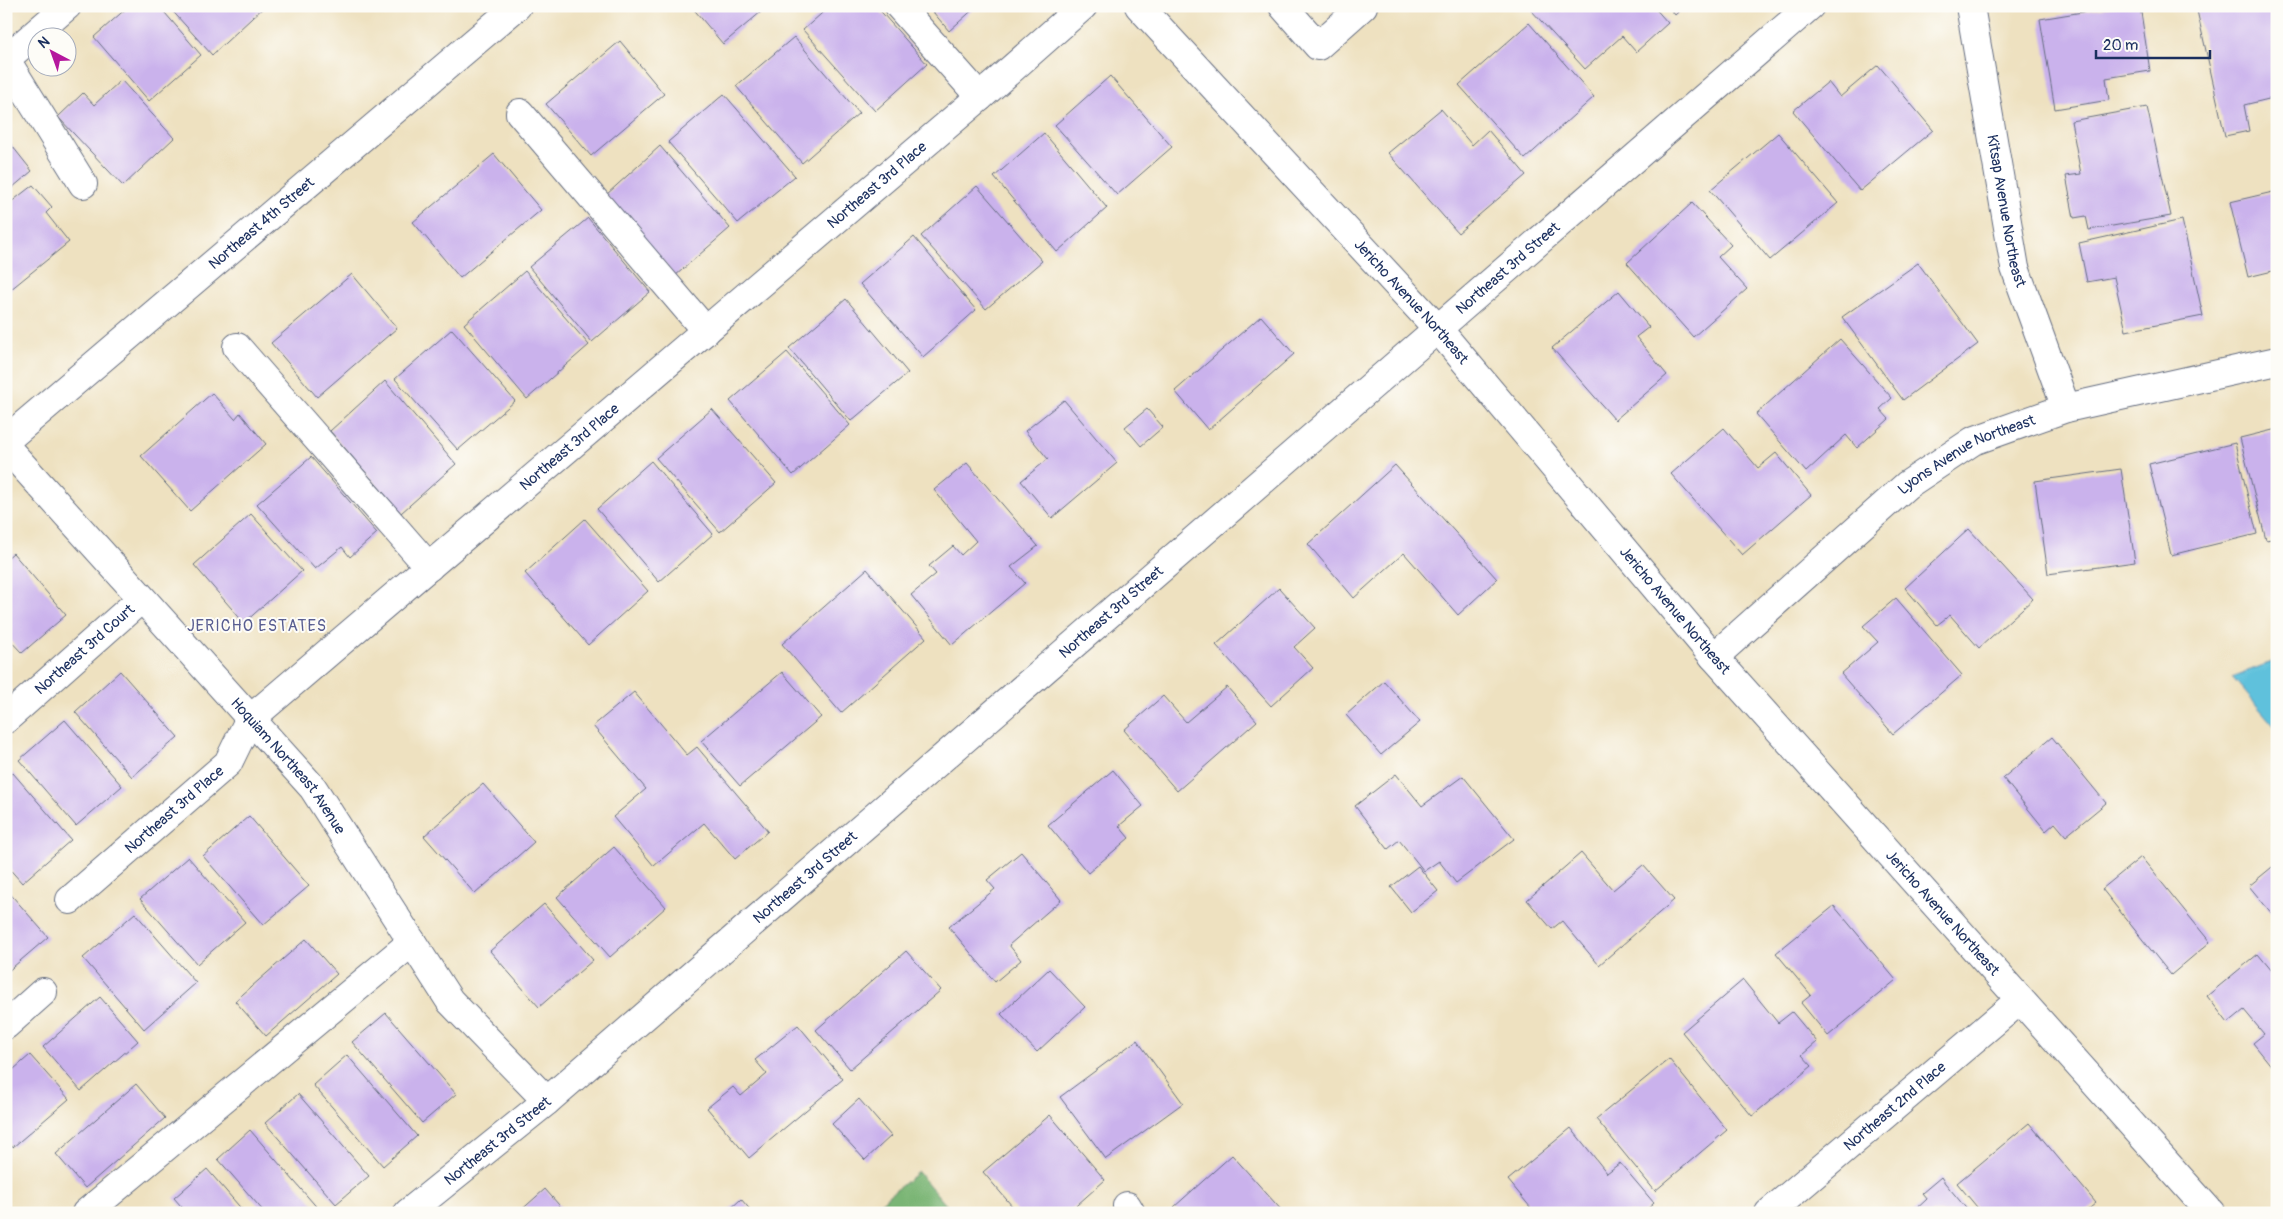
<svg xmlns="http://www.w3.org/2000/svg" width="2283" height="1219" font-family="Pangolin,sans-serif">
	<style>
		.forest { fill: #7ab574; stroke: #4a7269 }
		.water { fill: #5ec1dc; stroke: #3c789d }
		.building { fill: #cab2ec }
		.lines { fill: none; stroke-linecap: round; stroke-linejoin: round }
		.minor-casing { stroke: #656d80; stroke-width: 30 }
		.major-casing { stroke: #656d80; stroke-width: 30 }
		.minor { stroke: #fff; stroke-width: 28 }
		.major { stroke: #fff; stroke-width: 28 }
		.labels { text-anchor: middle; dominant-baseline: central; stroke-width: 4; stroke-linejoin: round; paint-order: stroke }
		.street-label { font-size: 15px; fill: #1b2f5e; stroke: #fdfcf7 }
		.neighbourhood-label { font-size: 16px; letter-spacing: 1px; fill: #585d90; stroke: #fdfcf7 }
	</style>
	<rect width="100%" height="100%" fill="#fdfcf7"/>
	<filter id="ink" filterUnits="userSpaceOnUse"><feTurbulence type="fractalNoise" baseFrequency=".02" numOctaves="2"/><feDisplacementMap in="SourceGraphic" scale="10" xChannelSelector="R" yChannelSelector="G"/><feConvolveMatrix kernelMatrix="1 2 1 2 8 2 1 2 1" color-interpolation-filters="sRGB"/></filter>
	<filter id="wash" filterUnits="userSpaceOnUse"><feTurbulence type="fractalNoise" baseFrequency=".0096" numOctaves="4" result="noise"/><feDisplacementMap in="SourceGraphic" scale="20" xChannelSelector="R" yChannelSelector="G"/><feGaussianBlur stdDeviation="1.12" result="paint"/><feColorMatrix in="noise" values="0 0 0 0 0 0 0 0 0 0 0 0 0 0 0 0 0 1.4 0 .05"/><feComposite in="paint" operator="in"/></filter>
	<g filter="url(#wash)">
		<rect width="100%" height="100%" fill="#eee1c0"/>
		<path class="forest" d="M 918,1172 L 953,1213 L 868,1213 Z"/>
		<path class="water" d="M 2277,660 L 2277,729 L 2232,677 Z"/>
		<g id="blocks">
			<path class="building" d="M 129,6 L 159,6 L 201,55 L 149,101 L 94,37 Z
				M 168,6 L 265,6 L 212,55 Z
				M 691,6 L 768,6 L 723,44 Z
				M 830,6 L 876,6 L 927,64 L 875,111 L 803,30 Z
				M 928,6 L 977,6 L 949,31 Z
				M 1535,6 L 1653,6 L 1668,23 L 1636,52 L 1622,36 L 1585,69 L 1531,10 Z
				M 1668,6 L 1685,6 L 1675,15 Z
				M 2119,6 L 2140,6 L 2150,71 L 2106,78 L 2109,100 L 2055,109 L 2040,19 Z
				M 2196,6 L 2277,6 L 2277,97 L 2244,105 L 2249,131 L 2225,136 Z
				M 1529,23 L 1594,97 L 1525,159 L 1459,85 Z
				M 794,37 L 859,113 L 802,163 L 736,86 Z
				M 620,41 L 664,94 L 591,156 L 546,104 Z
				M 1878,65 L 1933,130 L 1860,191 L 1793,111 L 1828,82 L 1840,97 Z
				M 1110,76 L 1172,147 L 1117,195 L 1055,125 Z
				M 121,80 L 174,138 L 123,186 L 58,117 L 83,93 L 94,105 Z
				M 724,94 L 795,176 L 738,223 L 668,142 Z
				M 2147,107 L 2171,216 L 2089,230 L 2086,216 L 2074,218 L 2066,176 L 2081,174 L 2071,121 Z
				M 1441,109 L 1472,145 L 1488,130 L 1526,175 L 1458,233 L 1388,153 Z
				M 1044,133 L 1107,208 L 1057,252 L 994,177 Z
				M 1778,133 L 1838,203 L 1770,260 L 1710,190 Z
				M 9,142 L 32,171 L 6,193 L 6,144 Z
				M 660,146 L 730,228 L 675,276 L 606,195 Z
				M 494,154 L 541,210 L 460,278 L 413,222 Z
				M 33,185 L 52,207 L 46,213 L 69,242 L 10,290 L 6,285 L 6,206 Z
				M 977,186 L 1042,261 L 986,309 L 921,236 Z
				M 2277,191 L 2277,270 L 2248,277 L 2230,202 Z
				M 1692,203 L 1731,245 L 1718,257 L 1747,289 L 1693,337 L 1627,263 Z
				M 588,218 L 650,292 L 592,342 L 529,267 Z
				M 2182,220 L 2203,316 L 2126,331 L 2114,277 L 2087,282 L 2079,243 Z
				M 914,237 L 976,310 L 923,357 L 860,284 Z
				M 1918,263 L 1978,344 L 1903,400 L 1842,317 Z
				M 525,271 L 589,345 L 527,399 L 464,324 Z
				M 352,274 L 397,328 L 317,397 L 271,343 Z
				M 1619,291 L 1649,327 L 1636,337 L 1667,375 L 1615,420 L 1552,348 Z
				M 846,299 L 908,373 L 851,421 L 789,348 Z
				M 1261,316 L 1294,354 L 1208,430 L 1175,391 Z
				M 452,329 L 515,401 L 458,450 L 395,379 Z
				M 1840,339 L 1892,398 L 1880,409 L 1889,419 L 1857,448 L 1846,435 L 1806,472 L 1756,414 Z
				M 787,352 L 850,425 L 793,475 L 730,401 Z
				M 385,381 L 456,464 L 401,513 L 330,431 Z
				M 212,393 L 235,419 L 240,413 L 266,444 L 190,511 L 141,456 Z
				M 1064,400 L 1117,463 L 1052,518 L 1021,481 L 1048,459 L 1025,431 Z
				M 712,409 L 776,483 L 720,532 L 656,458 Z
				M 1147,409 L 1163,427 L 1141,446 L 1125,427 Z
				M 1724,428 L 1758,468 L 1776,453 L 1811,495 L 1742,555 L 1671,474 Z
				M 2277,429 L 2277,538 L 2266,540 L 2240,438 Z
				M 2235,443 L 2257,534 L 2171,555 L 2149,464 Z
				M 311,457 L 377,533 L 350,557 L 342,547 L 315,569 L 257,504 Z
				M 651,461 L 713,534 L 659,582 L 597,509 Z
				M 967,463 L 1038,546 L 1011,567 L 1025,583 L 952,645 L 911,595 L 936,574 L 929,566 L 953,546 L 961,555 L 976,541 L 934,490 Z
				M 1395,465 L 1497,579 L 1458,615 L 1404,553 L 1354,598 L 1308,544 Z
				M 2121,469 L 2135,562 L 2048,574 L 2035,481 Z
				M 251,514 L 302,571 L 244,623 L 194,565 Z
				M 585,519 L 648,591 L 588,645 L 525,573 Z
				M 1969,529 L 2033,599 L 1979,648 L 1950,615 L 1937,625 L 1905,588 Z
				M 13,553 L 66,615 L 22,653 L 6,636 L 6,559 Z
				M 867,569 L 926,638 L 841,713 L 782,644 Z
				M 1279,588 L 1315,628 L 1294,647 L 1313,668 L 1271,706 L 1216,645 Z
				M 1896,598 L 1962,675 L 1893,734 L 1841,674 L 1878,642 L 1863,626 Z
				M 120,671 L 178,737 L 132,777 L 75,712 Z
				M 782,672 L 821,717 L 740,786 L 701,741 Z
				M 1384,681 L 1420,722 L 1381,755 L 1346,715 Z
				M 1227,687 L 1257,721 L 1177,791 L 1124,730 L 1163,696 L 1186,722 Z
				M 634,692 L 687,755 L 697,747 L 768,831 L 735,859 L 704,823 L 654,866 L 613,817 L 646,789 L 593,726 Z
				M 65,720 L 122,786 L 76,826 L 19,760 Z
				M 2052,737 L 2106,803 L 2066,836 L 2055,823 L 2046,831 L 2003,778 Z
				M 1113,770 L 1143,806 L 1119,826 L 1129,838 L 1088,873 L 1048,825 Z
				M 13,773 L 71,840 L 22,883 L 6,865 L 6,779 Z
				M 1396,774 L 1422,806 L 1463,776 L 1514,839 L 1456,883 L 1439,861 L 1424,871 L 1399,840 L 1388,849 L 1355,806 Z
				M 483,784 L 534,842 L 475,894 L 424,836 Z
				M 249,816 L 309,886 L 263,925 L 203,856 Z
				M 614,847 L 666,907 L 610,957 L 557,897 Z
				M 1021,852 L 1061,900 L 1009,945 L 1021,960 L 995,982 L 949,927 L 995,889 L 987,880 Z
				M 1581,853 L 1613,890 L 1643,865 L 1674,900 L 1599,965 L 1562,921 L 1552,929 L 1527,900 Z
				M 188,857 L 245,922 L 197,964 L 140,899 Z
				M 2141,857 L 2210,942 L 2171,975 L 2102,889 Z
				M 2277,863 L 2277,912 L 2273,915 L 2249,886 Z
				M 1418,866 L 1438,891 L 1411,912 L 1391,887 Z
				M 6,889 L 48,937 L 6,973 Z
				M 544,904 L 593,960 L 539,1007 L 490,951 Z
				M 1834,906 L 1896,980 L 1828,1036 L 1801,1003 L 1811,995 L 1776,953 Z
				M 135,913 L 196,983 L 144,1029 L 83,958 Z
				M 306,939 L 337,974 L 266,1036 L 235,1001 Z
				M 906,951 L 941,990 L 850,1069 L 816,1030 Z
				M 2258,954 L 2277,977 L 2277,1073 L 2253,1043 L 2264,1034 L 2244,1010 L 2228,1023 L 2207,996 Z
				M 1049,969 L 1085,1007 L 1037,1052 L 1001,1014 Z
				M 1743,980 L 1778,1023 L 1792,1012 L 1817,1042 L 1802,1055 L 1812,1066 L 1752,1116 L 1682,1032 Z
				M 100,997 L 138,1041 L 81,1091 L 43,1047 Z
				M 386,1013 L 456,1094 L 422,1123 L 352,1042 Z
				M 798,1025 L 843,1079 L 749,1158 L 707,1108 L 733,1087 L 741,1096 L 767,1074 L 755,1060 Z
				M 1137,1040 L 1183,1103 L 1106,1159 L 1060,1097 Z
				M 30,1055 L 69,1099 L 13,1147 L 6,1140 L 6,1076 Z
				M 347,1055 L 417,1136 L 383,1166 L 313,1085 Z
				M 1669,1059 L 1727,1130 L 1655,1191 L 1596,1119 Z
				M 136,1084 L 165,1118 L 85,1188 L 56,1154 Z
				M 298,1094 L 369,1176 L 336,1204 L 265,1123 Z
				M 859,1099 L 891,1136 L 865,1160 L 832,1124 Z
				M 1050,1115 L 1105,1180 L 1068,1213 L 1018,1213 L 983,1172 Z
				M 2029,1123 L 2096,1203 L 2084,1213 L 2007,1213 L 2005,1210 L 2002,1213 L 1982,1213 L 1957,1183 Z
				M 1571,1128 L 1607,1173 L 1620,1163 L 1654,1203 L 1643,1213 L 1535,1213 L 1508,1180 Z
				M 250,1130 L 320,1211 L 318,1213 L 265,1213 L 218,1159 Z
				M 1232,1155 L 1284,1213 L 1180,1213 L 1174,1207 Z
				M 207,1169 L 245,1213 L 187,1213 L 174,1198 Z
				M 1941,1177 L 1945,1183 L 1970,1213 L 1912,1213 L 1927,1199 L 1922,1193 Z
				M 545,1189 L 566,1213 L 518,1213 Z
				M 741,1199 L 753,1213 L 726,1213 Z"/>
		</g>
	</g>
	<g filter="url(#ink)">
		<use href="#blocks" fill-opacity="0" stroke="#656d80" stroke-width="1"/>
		<g class="lines">
			<defs>
				<g id="minor">
					<path d="M 899,6 L 980,97"/>
					<path id="s1" d="M 1139,6 L 1437,328 L 1714,657 L 2211,1213"/>
					<path d="M 1283,6 L 1318,46 L 1363,6"/>
					<path id="s2" d="M 1970,6 L 2015,268 L 2066,408"/>
					<path d="M 6,59 L 67,6"/>
					<path d="M 6,60 L 83,184"/>
					<path d="M 520,113 L 706,331"/>
					<path d="M 237,347 L 429,567"/>
					<path id="s3" d="M 6,447 L 313,788 L 450,1001 L 547,1101"/>
					<path id="s4" d="M 1714,657 L 1907,485 L 1973,441 L 2066,408 L 2277,361"/>
					<path id="s5" d="M 6,719 L 141,599"/>
					<path id="s6" d="M 70,900 L 228,763 L 249,720 L 980,97 L 1083,6"/>
					<path d="M 6,1025 L 43,992"/>
					<path d="M 1127,1206 L 1131,1213"/>
					<path d="M 86,1213 L 412,942"/>
					<path id="s7" d="M 408,1213 L 547,1101 L 1810,6"/>
					<path id="s8" d="M 1769,1213 L 2020,1000"/>
				</g>
				<g id="major">
					<path id="s9" d="M 6,440 L 517,6"/>
				</g>
			</defs>
			<use href="#minor" class="minor-casing"/>
			<use href="#major" class="major-casing"/>
			<use href="#minor" class="minor"/>
			<use href="#major" class="major"/>
		</g>
	</g>
	<g class="labels">
		<g class="street-label">
			<text stroke="none"><textPath href="#s6" startOffset="1082">Northeast 3rd Place</textPath></text>
			<text stroke="none"><textPath href="#s2" startOffset="208">Kitsap Avenue Northeast</textPath></text>
			<text stroke="none"><textPath href="#s9" startOffset="335">Northeast 4th Street</textPath></text>
			<text stroke="none"><textPath href="#s7" startOffset="1450">Northeast 3rd Street</textPath></text>
			<text stroke="none"><textPath href="#s1" startOffset="402">Jericho Avenue Northeast</textPath></text>
			<text stroke="none"><textPath href="#s6" startOffset="678">Northeast 3rd Place</textPath></text>
			<text stroke="none"><textPath href="#s4" startOffset="326">Lyons Avenue Northeast</textPath></text>
			<text stroke="none"><textPath href="#s1" startOffset="808">Jericho Avenue Northeast</textPath></text>
			<text stroke="none"><textPath href="#s7" startOffset="925">Northeast 3rd Street</textPath></text>
			<text stroke="none"><textPath href="#s5" startOffset="105">Northeast 3rd Court</textPath></text>
			<text stroke="none"><textPath href="#s3" startOffset="426">Hoquiam Northeast Avenue</textPath></text>
			<text stroke="none"><textPath href="#s6" startOffset="138">Northeast 3rd Place</textPath></text>
			<text stroke="none"><textPath href="#s7" startOffset="520">Northeast 3rd Street</textPath></text>
			<text stroke="none"><textPath href="#s1" startOffset="1212">Jericho Avenue Northeast</textPath></text>
			<text stroke="none"><textPath href="#s8" startOffset="165">Northeast 2nd Place</textPath></text>
			<text stroke="none"><textPath href="#s7" startOffset="115">Northeast 3rd Street</textPath></text>
		</g>
		<g class="neighbourhood-label">
			<text x="257" y="626">JERICHO ESTATES</text>
		</g>
	</g>
	<rect width="2283" height="1219" fill="none" stroke="#fdfcf7" stroke-width="25"/>
	<g transform="translate(52 52) rotate(319)"><circle r="24" fill="#fdfcf7" stroke="#a3aaba"/>
	<path d="M0-4L9 19L0 12L-9 19Z" fill="#b5179e"/>
	<text y="-8" font-size="14" font-weight="bold" text-anchor="middle" fill="#1b2f5e">N</text>
	</g>
	<path d="M2096 50v8h114v-8" fill="none" stroke="#1b2f5e" stroke-width="2.5"/>
	<text x="2103" y="50" font-size="15" fill="#1b2f5e" stroke="#fdfcf7" stroke-width="4" paint-order="stroke">20 m</text>
</svg>
